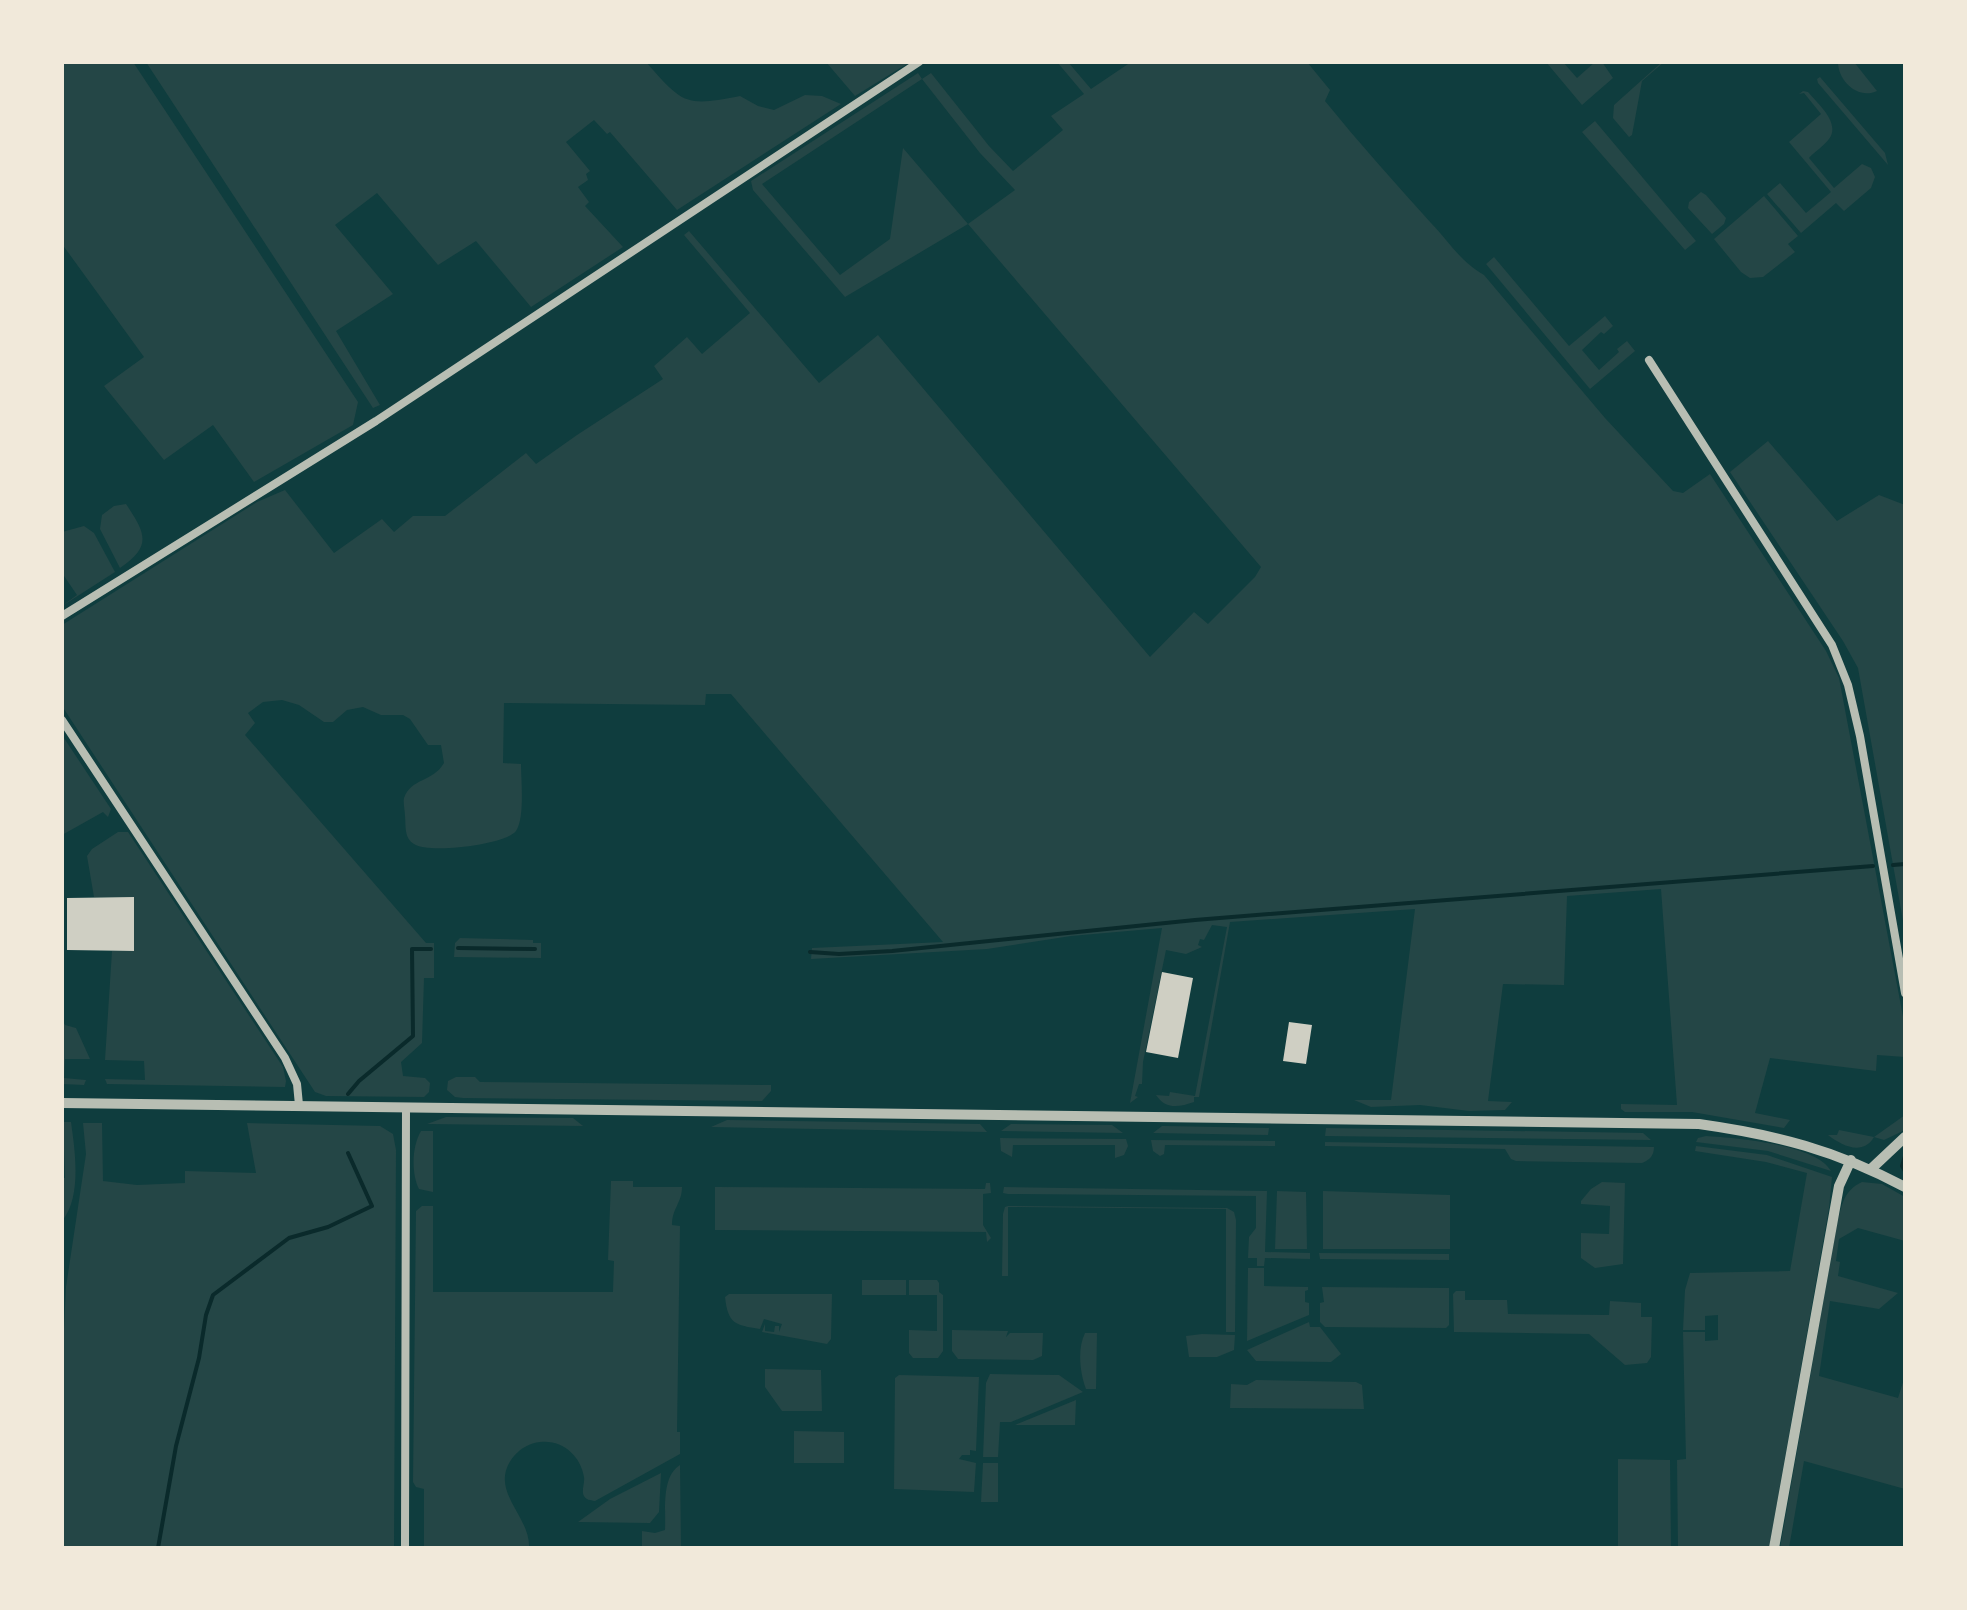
<svg xmlns="http://www.w3.org/2000/svg" width="1967" height="1610" font-family="'Noto Serif',serif">
	<style>
		.green { fill: #244646; fill-rule: evenodd }
		.lines { fill: none; stroke-linecap: round; stroke-linejoin: round }
		.stream { stroke: #0a2a2b; stroke-width: 4 }
		.building { fill: #cfcfc3 }
		.minor { stroke: #b8beb3; stroke-width: 8 }
		.tertiary { stroke: #b8beb3; stroke-width: 10 }
	</style>
	<rect width="100%" height="100%" fill="#0f3d3e"/>
	<path class="green" d="M 65,62 L 133,62 L 358,402 L 353,425 L 254,482 L 213,425 L 164,460 L 104,386 L 144,357 L 62,244 L 62,63 Z
		M 146,62 L 646,62 C 683,104 685,107 740,96 L 758,106 L 774,110 L 805,95 L 822,96 L 841,104 L 677,210 L 610,132 L 607,134 L 594,120 L 566,142 L 590,171 L 586,174 L 588,180 L 578,187 L 589,202 L 585,206 L 623,247 L 531,307 L 476,241 L 438,265 L 377,193 L 335,225 L 393,294 L 336,331 L 380,405 L 373,408 Z
		M 826,62 L 910,62 L 855,96 Z
		M 1057,62 L 1068,62 L 1091,89 L 1131,62 L 1307,62 L 1330,90 L 1325,101 C 1359,143 1395,183 1431,223 C 1451,244 1459,260 1484,275 L 1605,418 L 1673,491 L 1683,493 L 1710,474 L 1826,651 L 1839,678 L 1905,1027 L 1905,1057 L 1877,1055 L 1876,1071 L 1770,1058 L 1755,1113 L 1790,1120 L 1784,1128 L 1692,1112 L 1625,1112 L 1621,1109 L 1621,1104 L 1677,1105 L 1661,889 L 1567,896 L 1564,985 L 1503,984 L 1488,1101 L 1512,1102 L 1505,1110 L 1469,1111 L 1420,1105 L 1371,1107 L 1354,1100 L 1391,1100 L 1415,909 L 1230,922 L 1199,1097 L 1194,1097 L 1194,1102 C 1179,1107 1166,1110 1156,1095 L 1169,1096 L 1170,1092 L 1195,1096 L 1227,927 L 1212,925 L 1204,940 L 1200,939 L 1198,945 L 1202,947 L 1186,954 L 1166,950 L 1143,1062 L 1142,1084 L 1139,1084 L 1135,1096 L 1138,1097 L 1130,1103 L 1162,928 L 1071,936 L 987,949 L 811,959 L 812,948 L 943,942 L 731,694 L 706,694 L 705,705 L 504,703 L 503,763 L 521,764 C 521,780 525,818 516,831 C 505,845 429,854 414,844 C 404,838 406,826 405,816 C 405,811 403,803 404,798 C 411,778 433,782 444,763 L 441,745 L 428,745 L 410,719 L 403,715 L 381,715 L 363,707 L 347,710 L 333,722 L 324,722 L 299,705 L 282,700 L 263,702 L 248,713 L 255,723 L 245,735 L 426,943 L 434,943 L 434,978 L 424,978 L 422,1043 L 401,1062 L 403,1076 L 425,1078 L 430,1083 L 429,1092 L 424,1097 L 326,1096 L 315,1092 L 62,706 L 62,625 L 257,502 L 285,490 L 334,553 L 382,519 L 394,532 L 413,516 L 445,516 L 526,453 L 536,464 L 577,435 L 663,379 L 654,366 L 687,337 L 702,354 L 750,313 L 684,235 L 689,231 L 819,383 L 878,335 L 1150,657 L 1194,612 L 1208,624 L 1255,577 L 1261,567 L 968,224 L 845,297 L 753,190 L 751,181 L 918,73 L 922,79 L 931,73 L 989,146 L 1013,171 L 1063,130 L 1051,116 L 1084,94 ZM 922,79 L 980,153 L 1015,190 L 968,224 L 903,148 L 890,239 L 840,275 L 762,184 Z
		M 1546,62 L 1563,62 L 1577,78 L 1595,62 L 1602,62 L 1613,78 L 1582,105 Z
		M 1662,62 L 1664,62 L 1642,81 L 1632,135 L 1629,137 L 1613,118 L 1614,105 Z
		M 1838,62 L 1854,62 L 1877,91 C 1858,100 1838,81 1838,62 Z
		M 1820,77 L 1885,153 L 1888,165 L 1818,83 L 1817,79 Z
		M 1803,91 L 1808,92 C 1818,104 1841,123 1829,139 C 1824,146 1814,152 1809,158 L 1834,188 L 1862,164 L 1871,168 L 1875,177 L 1871,188 L 1844,211 L 1836,203 L 1801,233 L 1767,194 L 1780,183 L 1806,213 L 1831,192 L 1789,142 L 1821,114 L 1804,93 L 1799,94 Z
		M 1595,121 L 1696,241 L 1685,250 L 1582,132 Z
		M 1701,192 L 1706,195 L 1726,218 L 1724,224 L 1712,234 L 1688,208 L 1689,202 Z
		M 1764,196 L 1798,236 L 1788,244 L 1795,252 L 1763,277 L 1750,278 L 1741,272 L 1714,239 Z
		M 1494,257 L 1569,346 L 1605,316 L 1613,326 L 1604,334 L 1601,332 L 1582,350 L 1599,370 L 1619,352 L 1617,349 L 1627,341 L 1635,351 L 1590,389 L 1486,264 Z
		M 1768,441 L 1837,521 L 1879,495 L 1905,505 L 1905,932 L 1858,668 L 1843,641 L 1730,472 Z
		M 126,504 C 146,534 152,546 120,568 L 100,529 L 102,515 L 114,506 Z
		M 84,526 L 94,533 L 115,572 L 62,606 L 77,595 L 62,573 L 62,532 Z
		M 62,735 L 111,809 L 108,817 L 103,812 L 62,835 Z
		M 118,832 L 128,832 L 283,1067 L 286,1081 L 285,1087 L 107,1084 L 105,1079 L 145,1080 L 144,1061 L 105,1060 L 112,951 L 134,951 L 134,898 L 94,897 L 87,856 L 92,849 Z
		M 460,938 L 533,940 L 533,943 L 541,943 L 541,958 L 454,957 L 455,943 Z
		M 62,1019 L 65,1025 L 76,1028 L 90,1059 L 65,1059 L 64,1078 L 86,1080 L 84,1085 L 62,1084 Z
		M 456,1077 L 475,1077 L 480,1082 L 771,1085 L 771,1091 L 762,1101 L 463,1098 L 455,1097 L 447,1090 L 448,1081 Z
		M 1905,1115 L 1905,1130 L 1884,1140 L 1874,1137 C 1863,1156 1842,1146 1828,1135 L 1837,1135 L 1839,1130 L 1874,1137 Z
		M 446,1117 L 573,1118 L 583,1126 L 427,1124 Z
		M 727,1120 L 980,1124 L 987,1132 L 711,1127 Z
		M 63,1122 L 71,1122 C 75,1151 82,1197 62,1221 L 62,1178 L 65,1178 Z
		M 83,1123 L 102,1123 L 103,1181 L 137,1185 L 185,1183 L 185,1171 L 256,1173 L 247,1123 L 380,1126 L 393,1134 L 396,1150 L 394,1548 L 62,1548 L 64,1328 L 66,1287 L 86,1154 Z
		M 1011,1124 L 1112,1125 L 1123,1133 L 1001,1131 Z
		M 1162,1126 L 1165,1126 L 1269,1128 L 1268,1135 L 1153,1133 Z
		M 1326,1128 L 1643,1133 L 1651,1140 L 1325,1136 Z
		M 421,1131 L 433,1131 L 433,1192 L 419,1189 C 411,1173 412,1146 421,1131 Z
		M 1706,1136 C 1735,1138 1816,1144 1831,1171 L 1768,1151 L 1696,1142 L 1698,1138 Z
		M 1000,1138 L 1126,1139 L 1128,1146 L 1124,1155 L 1115,1158 L 1115,1145 L 1013,1145 L 1012,1157 L 1001,1151 Z
		M 1151,1140 L 1275,1141 L 1275,1146 L 1165,1145 L 1164,1154 L 1160,1156 L 1153,1151 Z
		M 1325,1142 L 1654,1147 C 1654,1155 1650,1160 1642,1163 L 1516,1161 L 1511,1159 L 1505,1149 L 1325,1146 Z
		M 1696,1146 L 1767,1155 L 1832,1177 L 1829,1208 L 1769,1548 L 1678,1548 L 1677,1460 L 1686,1459 L 1683,1332 L 1705,1332 L 1705,1341 L 1718,1340 L 1718,1315 L 1705,1316 L 1705,1330 L 1683,1330 L 1685,1290 L 1690,1273 L 1790,1271 L 1807,1173 L 1766,1162 L 1695,1151 Z
		M 611,1181 L 633,1181 L 633,1187 L 682,1187 C 682,1203 672,1208 672,1225 L 680,1226 L 677,1432 L 680,1432 L 680,1454 L 595,1501 C 590,1500 586,1500 584,1496 C 581,1491 585,1483 584,1477 C 581,1456 562,1439 540,1442 C 530,1443 521,1448 514,1456 C 486,1490 531,1515 529,1548 L 424,1548 L 424,1489 L 416,1487 L 413,1482 L 416,1211 L 422,1206 L 433,1206 L 433,1292 L 613,1292 L 614,1261 L 608,1260 Z
		M 1602,1182 L 1625,1183 L 1623,1264 L 1595,1268 L 1581,1258 L 1581,1233 L 1609,1234 L 1610,1206 L 1581,1204 L 1581,1201 L 1591,1189 Z
		M 1862,1182 L 1882,1184 L 1905,1197 L 1905,1241 L 1858,1228 L 1839,1239 L 1836,1261 L 1840,1262 L 1838,1276 L 1898,1293 L 1879,1309 L 1830,1301 L 1819,1376 L 1898,1398 L 1905,1376 L 1905,1489 L 1804,1461 L 1789,1548 L 1780,1548 L 1837,1224 C 1842,1205 1843,1191 1862,1182 Z
		M 986,1183 L 990,1183 L 991,1193 L 983,1194 L 983,1225 L 991,1238 L 987,1242 L 986,1232 L 715,1230 L 715,1187 L 985,1189 Z
		M 1004,1187 L 1267,1191 L 1265,1252 L 1310,1253 L 1310,1259 L 1265,1258 L 1264,1266 L 1257,1266 L 1257,1258 L 1248,1258 L 1249,1237 L 1256,1228 L 1256,1196 L 1008,1194 L 1003,1193 Z
		M 1277,1191 L 1306,1192 L 1307,1249 L 1275,1249 Z
		M 1323,1191 L 1450,1195 L 1450,1249 L 1323,1249 Z
		M 1008,1206 L 1227,1208 L 1234,1212 L 1236,1220 L 1235,1332 L 1226,1332 L 1226,1209 L 1008,1207 L 1008,1276 L 1002,1276 L 1003,1214 L 1005,1207 Z
		M 1319,1253 L 1449,1254 L 1449,1260 L 1320,1259 Z
		M 1248,1268 L 1264,1268 L 1264,1286 L 1308,1287 L 1308,1290 L 1305,1291 L 1305,1302 L 1309,1303 L 1309,1315 L 1247,1341 Z
		M 862,1280 L 906,1280 L 906,1295 L 862,1295 Z
		M 909,1280 L 937,1280 L 939,1283 L 939,1292 L 943,1295 L 943,1351 L 938,1358 L 913,1358 L 909,1353 L 909,1330 L 937,1331 L 937,1295 L 909,1295 Z
		M 1322,1287 L 1449,1288 L 1449,1325 L 1446,1328 L 1325,1327 L 1320,1322 L 1320,1303 L 1324,1302 Z
		M 1456,1291 L 1465,1291 L 1465,1300 L 1507,1300 L 1508,1314 L 1609,1315 L 1610,1301 L 1641,1303 L 1641,1317 L 1652,1317 L 1651,1357 L 1647,1363 L 1625,1365 L 1589,1334 L 1454,1332 L 1453,1294 Z
		M 729,1294 L 832,1294 L 831,1339 L 827,1344 L 762,1332 L 765,1324 L 765,1331 L 774,1332 L 775,1326 L 779,1326 L 779,1332 L 782,1324 L 764,1319 L 760,1329 C 735,1325 728,1324 725,1297 Z
		M 1309,1322 L 1310,1327 L 1320,1327 L 1341,1354 L 1331,1362 L 1256,1361 L 1247,1350 Z
		M 952,1330 L 1008,1331 L 1006,1337 L 1010,1333 L 1043,1333 L 1042,1356 L 1033,1360 L 958,1359 L 952,1351 Z
		M 1085,1333 L 1097,1333 L 1096,1389 L 1086,1389 C 1080,1373 1077,1349 1085,1333 Z
		M 1202,1334 L 1235,1335 L 1234,1350 L 1217,1357 L 1189,1357 L 1186,1336 Z
		M 765,1369 L 821,1370 L 822,1411 L 782,1411 L 765,1387 Z
		M 990,1374 L 1059,1375 L 1083,1392 L 1011,1422 L 1000,1422 L 998,1457 L 983,1457 L 986,1383 Z
		M 899,1375 L 979,1377 L 976,1451 L 970,1450 L 970,1455 L 962,1455 L 959,1459 L 976,1463 L 974,1492 L 894,1489 L 895,1378 Z
		M 1256,1380 L 1356,1382 L 1362,1385 L 1364,1409 L 1230,1408 L 1231,1384 L 1247,1385 Z
		M 1076,1400 L 1075,1425 L 1015,1425 Z
		M 794,1431 L 844,1432 L 844,1463 L 794,1463 Z
		M 1618,1459 L 1670,1460 L 1671,1548 L 1618,1548 Z
		M 983,1463 L 998,1463 L 998,1502 L 981,1502 Z
		M 680,1465 L 681,1548 L 642,1548 L 642,1531 L 655,1533 L 665,1530 C 666,1510 661,1477 680,1465 Z
		M 661,1473 L 659,1512 L 650,1523 L 578,1522 L 610,1499 Z"/>
	<g class="lines">
		<path class="stream" d="M 1893,865 L 1905,864
			M 458,948 L 535,949
			M 810,952 L 839,954 L 892,951 L 1195,920 L 1873,866
			M 348,1094 L 359,1081 L 413,1036 L 412,949 L 431,949
			M 1905,1156 L 1902,1166 L 1905,1171
			M 158,1548 L 176,1446 L 199,1358 L 206,1315 L 213,1295 L 289,1238 L 328,1227 L 372,1206 L 348,1153"/>
	</g>
	<path class="building" d="M 134,897 L 134,951 L 67,950 L 67,898 Z
		M 1162,972 L 1193,978 L 1178,1058 L 1146,1052 Z
		M 1289,1022 L 1312,1025 L 1306,1064 L 1283,1061 Z"/>
	<g class="lines">
		<path class="minor" d="M 1649,360 L 1832,645 L 1848,685 L 1860,736 L 1905,993
			M 62,616 L 376,421 L 919,62
			M 62,720 L 285,1058 L 297,1084 L 299,1105
			M 405,1548 L 406,1107"/>
		<path class="tertiary" d="M 62,1103 L 1699,1124 C 1777,1135 1835,1150 1905,1187
			M 1871,1169 L 1905,1137
			M 1774,1548 L 1839,1186 L 1851,1160"/>
	</g>
	<rect width="1967" height="1610" fill="none" stroke="#f1e9da" stroke-width="128"/>
</svg>
